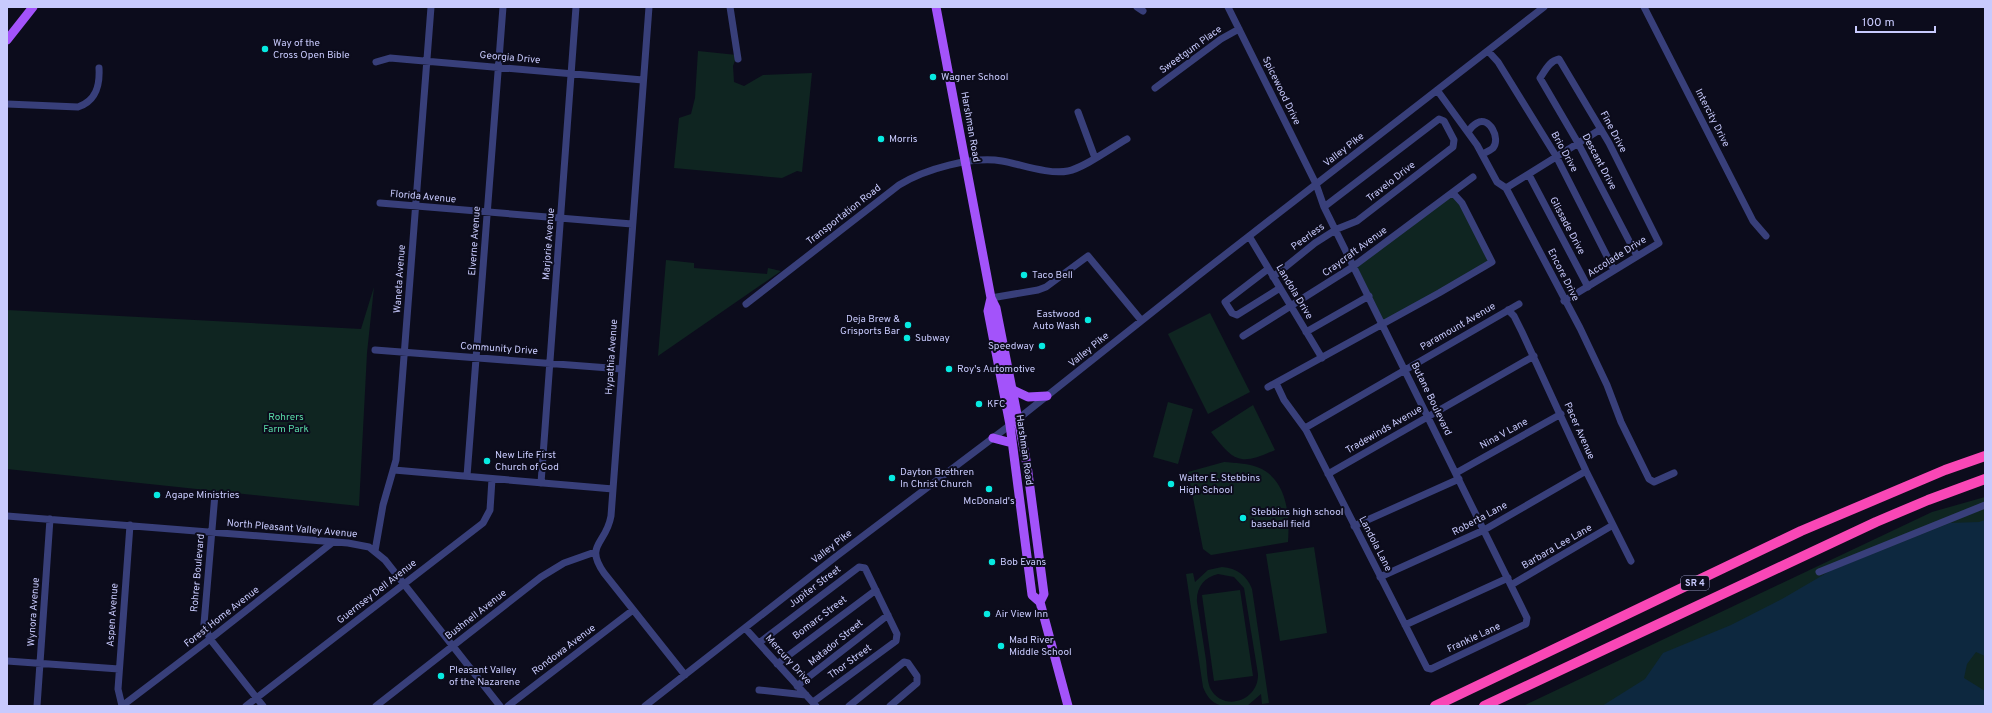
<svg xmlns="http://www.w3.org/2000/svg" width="1992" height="713" font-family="Overpass,sans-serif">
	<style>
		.green { fill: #0f2521; fill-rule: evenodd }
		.water { fill: #0d283f }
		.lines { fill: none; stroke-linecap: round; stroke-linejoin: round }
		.minor { stroke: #383f7a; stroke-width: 7 }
		.major { stroke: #a353fa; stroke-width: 9 }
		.highway { stroke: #f947b6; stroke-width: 10 }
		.poi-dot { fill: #07eae1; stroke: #0c0c1c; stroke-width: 1.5 }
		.labels { text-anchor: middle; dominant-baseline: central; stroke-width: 4; stroke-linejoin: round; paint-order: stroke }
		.shield { fill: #0c0c1c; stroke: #9091ba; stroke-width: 1 }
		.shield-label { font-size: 9px; font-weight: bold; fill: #c8cafd }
		.poi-label { font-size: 10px; fill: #c8cafd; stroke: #0c0c1c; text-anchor: start }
		.street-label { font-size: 10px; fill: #c8cafd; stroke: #0c0c1c }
		.park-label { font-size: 10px; fill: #58daa7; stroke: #0c0c1c }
	</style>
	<rect width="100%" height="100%" fill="#0c0c1c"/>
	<path class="green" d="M 698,51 L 737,55 L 733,66 L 734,82 L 744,86 L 763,75 L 812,73 L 802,172 L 797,171 L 782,178 L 674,168 L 679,118 L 691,114 L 695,98 Z
		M 1453,193 L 1492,262 L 1383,323 L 1354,265 Z
		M 666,260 L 694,263 L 694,268 L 767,274 L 768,268 L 781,271 L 658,356 Z
		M 374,287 L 367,353 L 359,506 L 7,469 L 7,310 L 361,329 Z
		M 1210,313 L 1250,392 L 1208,414 L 1168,334 Z
		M 1168,402 L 1193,409 L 1178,464 L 1153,457 Z
		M 1253,405 L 1275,450 C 1240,466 1234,462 1211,432 Z
		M 1224,462 C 1235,463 1247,463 1257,467 C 1287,478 1290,515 1288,542 L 1211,555 L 1203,549 L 1188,472 Z
		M 1985,497 L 1985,706 L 1523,706 L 1932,512 Z
		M 1314,547 L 1327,633 L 1280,641 L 1266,554 Z
		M 1222,567 C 1237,568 1247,576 1252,589 L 1269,703 L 1262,704 L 1261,694 L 1247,706 C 1226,706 1212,710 1203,687 L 1186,574 L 1193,573 L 1195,582 L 1208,570 ZM 1218,574 L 1234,577 L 1244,588 L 1258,674 C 1259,701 1223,713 1210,688 C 1207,680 1207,669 1206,660 C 1203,641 1200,621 1197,602 C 1196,588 1204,577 1218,574 Z
		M 1240,590 L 1253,676 L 1214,681 L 1202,595 Z"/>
	<path class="water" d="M 1985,520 L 1985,656 L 1976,652 L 1967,664 L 1964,678 L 1985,691 L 1985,706 L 1602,706 L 1645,679 L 1663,653 L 1731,625 L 1782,599 L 1830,571 L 1950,523 L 1979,522 Z"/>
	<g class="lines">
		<path class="minor" d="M 649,7 L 611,516 C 606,545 584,544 604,573 L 685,675
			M 730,7 L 738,59
			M 1137,7 L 1143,11
			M 1228,7 L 1316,184 L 1324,207 L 1527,618 L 1526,624 L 1431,669 L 1427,668 L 1306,430 L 1284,400 L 1276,383
			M 1644,7 L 1753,221 L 1766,236
			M 1488,51 L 1498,62 L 1556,156 L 1614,270
			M 376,62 L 390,58 L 643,80
			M 1155,88 L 1221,39 L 1239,29
			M 1437,90 L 1477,145 L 1497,182 L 1506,188 L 1580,328 L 1607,385 L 1621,422 L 1649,479 L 1654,482 L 1674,473
			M 7,104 L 78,107 C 96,101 100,86 99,68
			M 1078,112 L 1095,158
			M 1468,132 C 1470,129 1473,125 1477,123 C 1489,116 1501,138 1493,148 C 1491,150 1486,152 1483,154
			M 1529,175 L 1588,287
			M 1506,188 L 1601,129
			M 380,203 L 632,224
			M 1249,236 L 1322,358
			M 1268,269 L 1225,302 L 1232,313 L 1237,315 L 1280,288
			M 1273,277 L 1315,243 L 1337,229 L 1357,221 L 1453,147 L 1454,140 L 1444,121 L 1439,119 L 1324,207
			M 991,298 L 1038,290 L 1046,287 L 1088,256 L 1141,320
			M 1564,301 L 1659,243 L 1609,143 L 1559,59 C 1549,61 1545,71 1540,78 L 1578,143 L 1637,256
			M 746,304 L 899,185 C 925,169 972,156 1002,161 C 1020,164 1049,175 1068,171 C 1084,168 1111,148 1127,139
			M 1508,310 L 1514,316 L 1522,332 L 1586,471 L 1631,561
			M 1306,332 L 1369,296
			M 1243,336 L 1351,268 L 1473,177
			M 375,350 L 622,369
			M 1268,387 L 1439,293 L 1492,262 L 1462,203 L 1453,193
			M 1305,428 L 1519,304
			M 394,470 L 613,489
			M 1456,473 L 1561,414
			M 1328,474 L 1534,356
			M 467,476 L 503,7
			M 541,483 L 576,7
			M 215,494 L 204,624 L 210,639 L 263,706
			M 7,516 L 348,543 L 369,547 L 385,560 L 500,706
			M 1354,526 L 1459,479
			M 375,551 L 383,505 L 396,460 L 431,7
			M 1819,572 L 1985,505
			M 1380,577 L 1484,530 L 1586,471
			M 1511,585 L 1613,525
			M 1405,625 L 1508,578
			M 745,628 L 816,706
			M 759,643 L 859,567 L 865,568 L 897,634 L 896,641 L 813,702
			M 7,661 L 119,669
			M 777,664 L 876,590
			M 797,686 L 888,615
			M 759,690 L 806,695
			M 37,706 L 50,519
			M 122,706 L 210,639 L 333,542
			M 122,706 L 118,689 L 130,525
			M 246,706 L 483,523 L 490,510 L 492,479
			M 376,706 L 541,577 L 564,563 L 595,552
			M 508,706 L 633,610
			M 645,706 L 838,555 L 1018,419 L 1199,275 L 1544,7
			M 849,706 L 904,662 L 908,663 L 917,676 L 917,683 L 890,706"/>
		<path class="major" d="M 936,7 L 991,298 L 996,308 L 1027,465 L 1044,594 L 1040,602
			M 7,40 L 33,7
			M 991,298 L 988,311 L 1010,425 L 1032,595 L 1040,602 L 1068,706
			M 1013,390 L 1028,397 L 1047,396
			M 993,438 L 1012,443"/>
		<path class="highway" d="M 1435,706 L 1801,531 L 1945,470 L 1985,456
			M 1484,706 L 1876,522 L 1928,500 L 1985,479"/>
	</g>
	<g class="poi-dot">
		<circle cx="265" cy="49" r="4"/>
		<circle cx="933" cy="77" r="4"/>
		<circle cx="881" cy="139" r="4"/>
		<circle cx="1024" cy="275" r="4"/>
		<circle cx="1088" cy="320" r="4"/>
		<circle cx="908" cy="325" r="4"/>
		<circle cx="907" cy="338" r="4"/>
		<circle cx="1042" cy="346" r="4"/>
		<circle cx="949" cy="369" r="4"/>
		<circle cx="979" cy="404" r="4"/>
		<circle cx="487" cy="461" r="4"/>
		<circle cx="892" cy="478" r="4"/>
		<circle cx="1171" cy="484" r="4"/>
		<circle cx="989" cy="489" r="4"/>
		<circle cx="157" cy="495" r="4"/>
		<circle cx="1243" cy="518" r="4"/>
		<circle cx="992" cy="562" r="4"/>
		<circle cx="987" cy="614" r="4"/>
		<circle cx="1001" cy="646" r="4"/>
		<circle cx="441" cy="676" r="4"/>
	</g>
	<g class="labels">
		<rect class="shield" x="1681" y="576" width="28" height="14" rx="3"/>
		<g class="shield-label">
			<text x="1695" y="583">SR 4</text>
		</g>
		<g class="poi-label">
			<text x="273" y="43">Way of the<tspan x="273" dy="12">Cross Open Bible</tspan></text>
			<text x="941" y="77">Wagner School</text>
			<text x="889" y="139">Morris</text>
			<text x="1032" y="275">Taco Bell</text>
			<text x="1080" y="314" text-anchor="end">Eastwood<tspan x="1080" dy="12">Auto Wash</tspan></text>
			<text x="900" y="319" text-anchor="end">Deja Brew &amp;<tspan x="900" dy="12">Grisports Bar</tspan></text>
			<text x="915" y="338">Subway</text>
			<text x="1034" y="346" text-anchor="end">Speedway</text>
			<text x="957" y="369">Roy's Automotive</text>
			<text x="987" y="404">KFC</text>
			<text x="495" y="455">New Life First<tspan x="495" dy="12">Church of God</tspan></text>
			<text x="900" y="472">Dayton Brethren<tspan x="900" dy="12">In Christ Church</tspan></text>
			<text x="1179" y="478">Walter E. Stebbins<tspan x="1179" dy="12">High School</tspan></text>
			<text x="165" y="495">Agape Ministries</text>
			<text x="989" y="501" text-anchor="middle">McDonald's</text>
			<text x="1251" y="512">Stebbins high school<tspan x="1251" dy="12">baseball field</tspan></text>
			<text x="1000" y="562">Bob Evans</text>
			<text x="995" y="614">Air View Inn</text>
			<text x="1009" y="640">Mad River<tspan x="1009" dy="12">Middle School</tspan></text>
			<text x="449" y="670">Pleasant Valley<tspan x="449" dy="12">of the Nazarene</tspan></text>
		</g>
		<g class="street-label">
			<text transform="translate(1191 50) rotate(-36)">Sweetgum Place</text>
			<text transform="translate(510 58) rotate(5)">Georgia Drive</text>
			<text transform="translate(1281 91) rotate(64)">Spicewood Drive</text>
			<text transform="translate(1712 118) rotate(63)">Intercity Drive</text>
			<text transform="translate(970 127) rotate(80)">Harshman Road</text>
			<text transform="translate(1613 132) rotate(62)">Fine Drive</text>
			<text transform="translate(1344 150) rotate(-38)">Valley Pike</text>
			<text transform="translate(1564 152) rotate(61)">Brio Drive</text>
			<text transform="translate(1599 162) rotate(62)">Descant Drive</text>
			<text transform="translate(1391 182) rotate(-38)">Travelo Drive</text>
			<text transform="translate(423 197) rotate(5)">Florida Avenue</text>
			<text transform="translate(844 215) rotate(-38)">Transportation Road</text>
			<text transform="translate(1567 226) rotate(62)">Glissade Drive</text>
			<text transform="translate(1308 237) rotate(-36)">Peerless</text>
			<text transform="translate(475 241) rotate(-86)">Elverne Avenue</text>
			<text transform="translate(549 244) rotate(-86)">Marjorie Avenue</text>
			<text transform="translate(1355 252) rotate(-36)">Craycraft Avenue</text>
			<text transform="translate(1617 257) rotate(-32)">Accolade Drive</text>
			<text transform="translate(1563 275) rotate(63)">Encore Drive</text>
			<text transform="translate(400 279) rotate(-86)">Waneta Avenue</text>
			<text transform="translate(1294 292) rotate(59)">Landola Drive</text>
			<text transform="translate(1458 327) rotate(-30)">Paramount Avenue</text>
			<text transform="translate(499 349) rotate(4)">Community Drive</text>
			<text transform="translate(1089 350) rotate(-39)">Valley Pike</text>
			<text transform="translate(612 357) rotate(-86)">Hypathia Avenue</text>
			<text transform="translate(1431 399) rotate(64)">Butane Boulevard</text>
			<text transform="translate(1384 430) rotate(-30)">Tradewinds Avenue</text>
			<text transform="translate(1579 431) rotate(66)">Pacer Avenue</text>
			<text transform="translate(1504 434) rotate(-29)">Nina V Lane</text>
			<text transform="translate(1024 450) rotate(82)">Harshman Road</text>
			<text transform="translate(1480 519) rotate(-28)">Roberta Lane</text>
			<text transform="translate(292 529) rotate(5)">North Pleasant Valley Avenue</text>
			<text transform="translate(1375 544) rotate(63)">Landola Lane</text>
			<text transform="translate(832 547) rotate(-38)">Valley Pike</text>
			<text transform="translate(1557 547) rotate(-30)">Barbara Lee Lane</text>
			<text transform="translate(198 573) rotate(-85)">Rohrer Boulevard</text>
			<text transform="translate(815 587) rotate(-37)">Jupiter Street</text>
			<text transform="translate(377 592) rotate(-38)">Guernsey Dell Avenue</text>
			<text transform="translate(34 612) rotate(-86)">Wynora Avenue</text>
			<text transform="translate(113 615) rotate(-86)">Aspen Avenue</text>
			<text transform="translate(476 615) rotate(-38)">Bushnell Avenue</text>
			<text transform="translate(222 617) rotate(-38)">Forest Home Avenue</text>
			<text transform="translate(820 618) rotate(-37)">Bomarc Street</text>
			<text transform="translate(1474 638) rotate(-25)">Frankie Lane</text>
			<text transform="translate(836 643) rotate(-39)">Matador Street</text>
			<text transform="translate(564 650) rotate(-37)">Rondowa Avenue</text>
			<text transform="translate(788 660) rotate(48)">Mercury Drive</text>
			<text transform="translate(850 662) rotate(-36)">Thor Street</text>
		</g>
		<g class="park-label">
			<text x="286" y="417">Rohrers<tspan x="286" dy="12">Farm Park</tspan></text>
		</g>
	</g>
	<rect width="1992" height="713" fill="none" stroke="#c8cafd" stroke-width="16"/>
	<path d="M1856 26v6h79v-6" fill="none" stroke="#c8cafd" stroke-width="2"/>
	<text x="1862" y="26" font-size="12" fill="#c8cafd" stroke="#0c0c1c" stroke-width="3" paint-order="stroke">100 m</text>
</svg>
